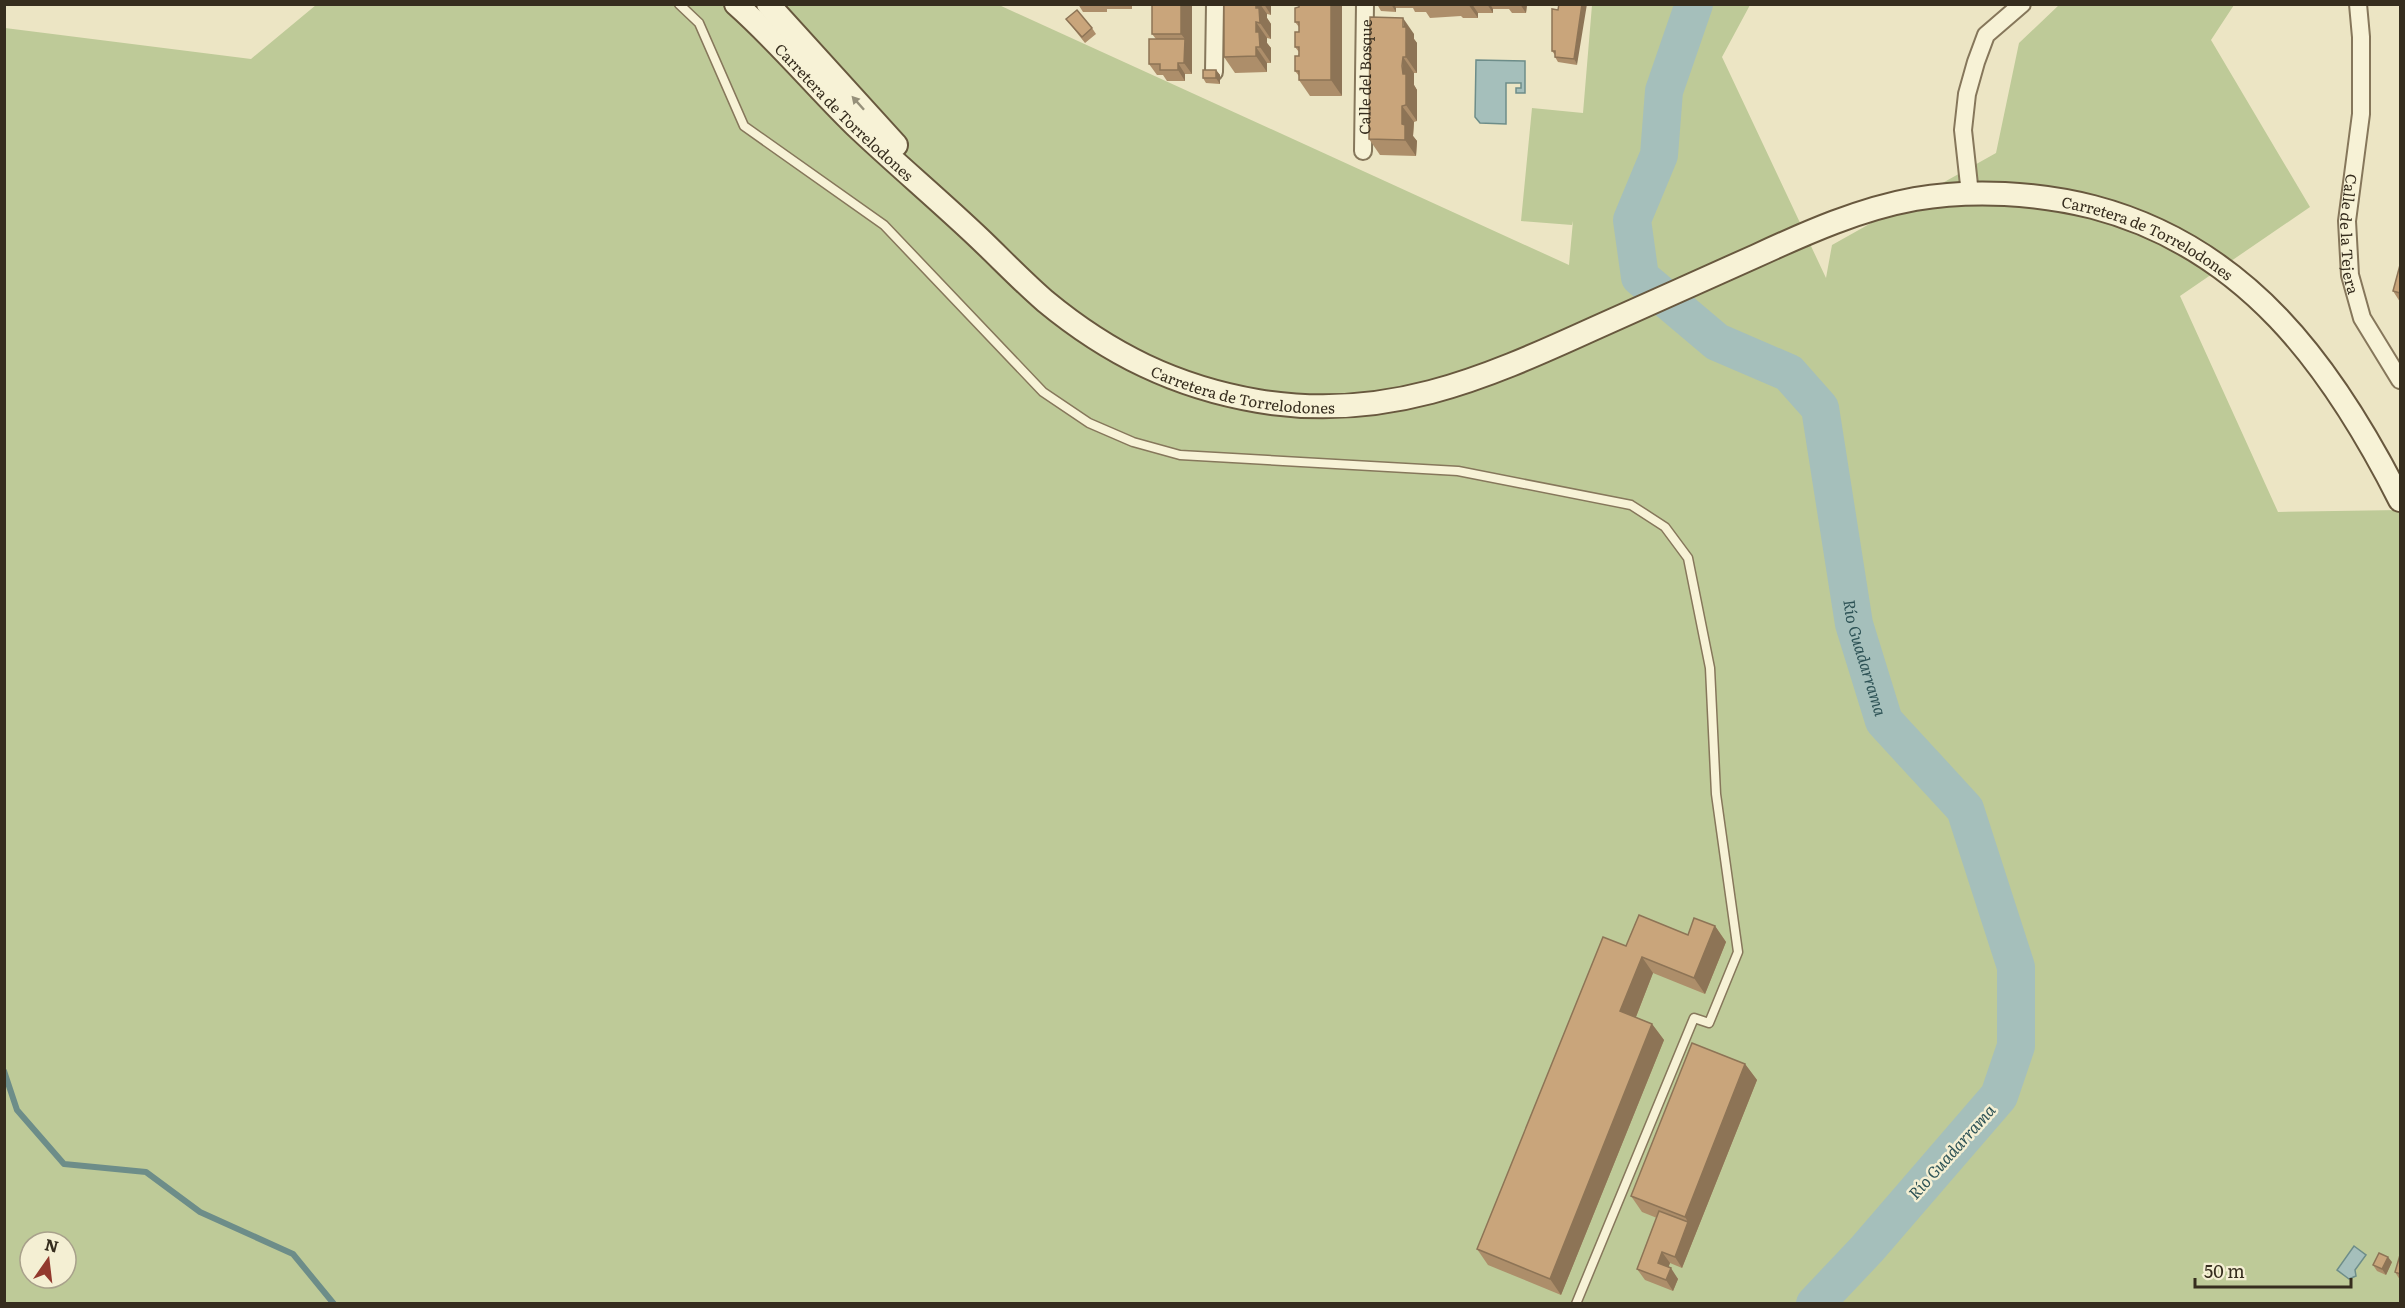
<svg xmlns="http://www.w3.org/2000/svg" width="2405" height="1308" font-family="Literata,serif">
	<style>
		.green { fill: #beca98; fill-rule: evenodd }
		.water { fill: #a5bfbb; stroke: #6d8d89; stroke-width: 1.5 }
		.lines { fill: none; stroke-linecap: round; stroke-linejoin: round }
		.stream { stroke: #6d8d89; stroke-width: 6 }
		.river { stroke: #a5bfbb; stroke-width: 38 }
		.service-casing { stroke: #86775b; stroke-width: 11 }
		.minor-casing { stroke: #86775b; stroke-width: 20 }
		.secondary-casing { stroke: #68583e; stroke-width: 26 }
		.service { stroke: #f7f2d6; stroke-width: 8 }
		.minor { stroke: #f7f2d6; stroke-width: 16 }
		.secondary { stroke: #f7f2d6; stroke-width: 22 }
		.wall { fill: #ad8e6a }
		.shaded-wall { fill: #8d7456 }
		.building { fill: #c9a57b; stroke: #8d7456; stroke-width: 1.5 }
		.oneway { fill: #96907a }
		.labels { text-anchor: middle; dominant-baseline: central; stroke-width: 5; stroke-linejoin: round; paint-order: stroke }
		.street-label { font-size: 15px; fill: #362d1e; stroke: #f4efd3 }
		.water-label { font-size: 16px; font-style: italic; fill: #2e5356; stroke: #f4efd3 }
	</style>
	<rect width="100%" height="100%" fill="#ece5c4"/>
	<path class="green" d="M 316,5 L 999,5 L 1569,265 L 1573,221 L 1572,225 L 1521,221 L 1532,108 L 1583,113 L 1592,5 L 1750,5 L 1722,57 L 1826,278 L 1832,245 L 1996,153 L 2019,43 L 2059,5 L 2234,5 L 2211,40 L 2310,207 L 2180,296 L 2278,512 L 2400,510 L 2400,1303 L 5,1304 L 5,28 L 251,59 ZM 30,1242 L 66,1242 L 66,1278 L 30,1278 Z"/>
	<path class="water" d="M 1476,60 L 1525,61 L 1525,93 L 1516,93 L 1516,88 L 1521,88 L 1521,83 L 1506,83 L 1506,124 L 1480,123 L 1475,117 Z
		M 2354,1246 L 2366,1255 L 2355,1270 L 2356,1276 L 2349,1279 L 2337,1270 Z"/>
	<g class="lines">
		<path class="stream" d="M 4,1071 L 17,1110 L 64,1164 L 146,1172 L 200,1212 L 293,1254 L 334,1304"/>
		<path class="river" id="s1" d="M 1694,4 L 1664,91 L 1659,155 L 1632,220 L 1640,277 L 1717,342 L 1789,373 L 1820,408 L 1854,624 L 1884,721 L 1965,809 L 2016,967 L 2016,1046 L 1999,1096 L 1867,1249 L 1815,1304"/>
		<defs>
			<path id="service" d="M 679,4 L 699,23 L 744,126 L 884,225 L 1043,392 L 1089,423 L 1133,442 L 1180,455 L 1458,471 L 1631,505 L 1665,527 L 1688,558 L 1710,668 L 1716,794 L 1738,952 L 1709,1023 L 1694,1018 L 1576,1304"/>
			<g id="minor">
				<path id="s2" d="M 2358,4 L 2361,37 L 2361,114 L 2347,221 L 2350,275 L 2362,318 L 2400,380"/>
				<path d="M 1214,72 L 1215,4"/>
				<path id="s3" d="M 1363,151 L 1365,4"/>
				<path d="M 1970,194 L 1963,130 L 1967,94 L 1976,62 L 1986,35 L 2022,4"/>
			</g>
			<g id="secondary">
				<path id="s4" d="M 736,4 C 778,41 815,86 855,125 C 896,164 939,200 980,239 C 1002,260 1022,281 1045,301 C 1109,354 1176,387 1258,401 C 1384,422 1481,380 1593,329 C 1647,305 1702,280 1756,256 C 1808,232 1860,209 1915,199 C 1973,189 2037,193 2093,207 C 2246,247 2332,366 2400,500"/>
				<path d="M 768,4 L 896,145"/>
			</g>
		</defs>
		<use href="#service" class="service-casing"/>
		<use href="#minor" class="minor-casing"/>
		<use href="#secondary" class="secondary-casing"/>
		<use href="#service" class="service"/>
		<use href="#minor" class="minor"/>
		<use href="#secondary" class="secondary"/>
	</g>
	<path class="wall" d="M 1078,4 L 1132,4 L 1132,9 L 1107,9 L 1107,12 L 1083,12 Z
		M 1152,4 L 1192,4 L 1192,74 L 1185,74 L 1185,81 L 1167,81 L 1163,75 L 1157,75 L 1149,64 L 1156,39 L 1152,34 Z
		M 1224,4 L 1271,4 L 1271,15 L 1267,14 L 1267,18 L 1271,24 L 1271,39 L 1267,38 L 1267,43 L 1271,48 L 1271,63 L 1267,63 L 1267,72 L 1235,73 L 1224,57 Z
		M 1377,4 L 1527,4 L 1526,13 L 1512,13 L 1509,9 L 1493,9 L 1493,13 L 1478,13 L 1478,18 L 1463,18 L 1461,16 L 1430,18 L 1426,12 L 1415,12 L 1413,8 L 1396,8 L 1396,12 L 1381,11 Z
		M 1299,7 L 1342,96 L 1310,96 L 1299,80 L 1299,76 L 1295,71 L 1299,52 L 1295,47 L 1299,32 L 1299,27 L 1295,22 Z
		M 1552,9 L 1577,65 L 1558,62 L 1555,57 L 1555,55 L 1552,51 Z
		M 1370,17 L 1414,34 L 1414,39 L 1417,43 L 1417,73 L 1414,73 L 1414,85 L 1417,90 L 1417,121 L 1414,122 L 1413,136 L 1417,141 L 1416,156 L 1380,155 L 1369,139 Z
		M 1066,19 L 1092,28 L 1096,34 L 1085,43 Z
		M 1216,70 L 1220,75 L 1220,84 L 1206,83 L 1203,78 Z
		M 2400,265 L 2400,302 L 2393,291 Z
		M 1715,926 L 1726,942 L 1705,994 L 1653,973 L 1636,1017 L 1652,1024 L 1664,1040 L 1561,1295 L 1488,1265 L 1477,1249 L 1626,946 L 1688,935 Z
		M 1745,1064 L 1757,1080 L 1682,1268 L 1670,1263 L 1668,1267 L 1678,1279 L 1673,1291 L 1645,1280 L 1637,1269 L 1657,1218 L 1642,1212 L 1631,1196 Z
		M 2400,1255 L 2400,1280 L 2395,1272 Z
		M 2392,1262 L 2386,1275 L 2377,1271 L 2373,1265 Z"/>
	<path class="shaded-wall" d="M 1181,4 L 1192,4 L 1192,74 L 1184,63 L 1185,39 L 1181,34 Z
		M 1256,4 L 1260,4 L 1267,14 L 1267,18 L 1271,24 L 1271,39 L 1260,23 Z
		M 1264,4 L 1271,4 L 1271,15 Z
		M 1331,4 L 1342,4 L 1342,96 L 1331,80 Z
		M 1391,4 L 1394,4 L 1396,8 L 1396,12 Z
		M 1468,4 L 1472,4 L 1478,13 L 1478,18 Z
		M 1487,4 L 1490,4 L 1493,9 L 1493,13 Z
		M 1520,4 L 1527,4 L 1526,13 Z
		M 1582,4 L 1587,4 L 1577,65 L 1574,59 Z
		M 1403,18 L 1414,34 L 1414,39 L 1417,43 L 1417,73 L 1406,57 Z
		M 1256,22 L 1267,38 L 1267,43 L 1271,48 L 1271,63 L 1260,47 L 1256,32 Z
		M 1256,47 L 1267,63 L 1267,72 L 1256,56 Z
		M 1403,57 L 1414,73 L 1414,85 L 1417,90 L 1417,121 L 1406,105 L 1403,74 Z
		M 1178,63 L 1185,74 L 1185,81 L 1178,70 Z
		M 1216,70 L 1220,75 L 1220,84 L 1216,78 Z
		M 1402,106 L 1414,122 L 1413,136 L 1417,141 L 1416,156 L 1405,140 L 1402,124 Z
		M 1715,926 L 1726,942 L 1705,994 L 1694,978 Z
		M 1642,957 L 1653,973 L 1632,1027 L 1620,1011 Z
		M 1652,1024 L 1664,1040 L 1561,1295 L 1550,1279 Z
		M 1745,1064 L 1757,1080 L 1682,1268 L 1675,1257 L 1688,1222 L 1685,1217 Z
		M 1662,1252 L 1670,1263 L 1666,1274 L 1658,1263 Z
		M 2388,1257 L 2392,1262 L 2386,1275 L 2382,1269 Z
		M 1671,1268 L 1678,1279 L 1673,1291 L 1666,1280 Z"/>
	<path class="building" d="M 1152,4 L 1181,4 L 1181,34 L 1152,34 Z
		M 1224,4 L 1256,4 L 1256,8 L 1259,8 L 1260,23 L 1256,22 L 1256,32 L 1259,32 L 1260,47 L 1256,47 L 1256,56 L 1224,57 Z
		M 1299,4 L 1331,4 L 1331,80 L 1299,80 L 1299,71 L 1295,71 L 1295,56 L 1299,56 L 1299,47 L 1295,47 L 1295,32 L 1299,32 L 1299,22 L 1295,22 L 1295,8 L 1299,7 Z
		M 1559,4 L 1582,4 L 1574,59 L 1555,57 L 1555,51 L 1552,51 L 1552,9 L 1558,10 Z
		M 1077,10 L 1092,28 L 1082,37 L 1066,19 Z
		M 1370,17 L 1403,18 L 1403,27 L 1406,27 L 1406,57 L 1403,57 L 1402,66 L 1403,74 L 1406,74 L 1406,105 L 1402,106 L 1402,124 L 1405,125 L 1405,140 L 1369,139 Z
		M 1149,39 L 1185,39 L 1184,63 L 1178,63 L 1178,70 L 1160,70 L 1160,64 L 1149,64 Z
		M 1203,70 L 1216,70 L 1216,78 L 1203,78 Z
		M 2400,265 L 2400,293 L 2393,291 Z
		M 1639,915 L 1688,935 L 1694,918 L 1715,926 L 1694,978 L 1642,957 L 1620,1011 L 1652,1024 L 1550,1279 L 1477,1249 L 1603,937 L 1626,946 Z
		M 1692,1043 L 1745,1064 L 1685,1217 L 1631,1196 Z
		M 1659,1211 L 1688,1222 L 1675,1257 L 1662,1252 L 1658,1263 L 1671,1268 L 1666,1280 L 1637,1269 Z
		M 2379,1253 L 2388,1257 L 2382,1269 L 2373,1265 Z
		M 2400,1255 L 2400,1274 L 2395,1272 Z"/>
	<defs><path id="oneway-solid" d="M-6-.8H1V-3.2L6.5 0L1 3.2V.8H-6Z" transform="scale(1.5)"/></defs>
	<use class="oneway" href="#oneway-solid" transform="translate(858 103) rotate(-132)"/>
	<g class="labels">
		<g class="street-label">
			<text stroke="none"><textPath href="#s3" startOffset="74">Calle del Bosque</textPath></text>
			<text stroke="none"><textPath href="#s4" startOffset="153">Carretera de Torrelodones</textPath></text>
			<text stroke="none"><textPath href="#s2" startOffset="231">Calle de la Tejera</textPath></text>
			<text stroke="none"><textPath href="#s4" startOffset="1605">Carretera de Torrelodones</textPath></text>
			<text stroke="none"><textPath href="#s4" startOffset="650">Carretera de Torrelodones</textPath></text>
		</g>
		<g class="water-label">
			<text stroke="none"><textPath href="#s1" startOffset="764">Río Guadarrama</textPath></text>
			<text transform="translate(1951 1151) rotate(-48)">Río Guadarrama</text>
		</g>
	</g>
	<rect width="2405" height="1308" fill="none" stroke="#362d1e" stroke-width="12"/>
	<g transform="translate(48 1260) rotate(14)"><circle r="28" fill="#f4efd3" stroke="#a8a18b" stroke-width="1.5"/>
	<path d="M0-4.5L10 22L0 15L-10 22Z" fill="#92392d"/>
	<text y="-9" font-size="16" font-weight="bold" text-anchor="middle" fill="#362d1e">N</text>
	</g>
	<path d="M2195 1278v9h156v-9" fill="none" stroke="#362d1e" stroke-width="3"/>
	<text x="2204" y="1278" font-size="18" fill="#362d1e" stroke="#f4efd3" stroke-width="4.5" paint-order="stroke">50 m</text>
</svg>
